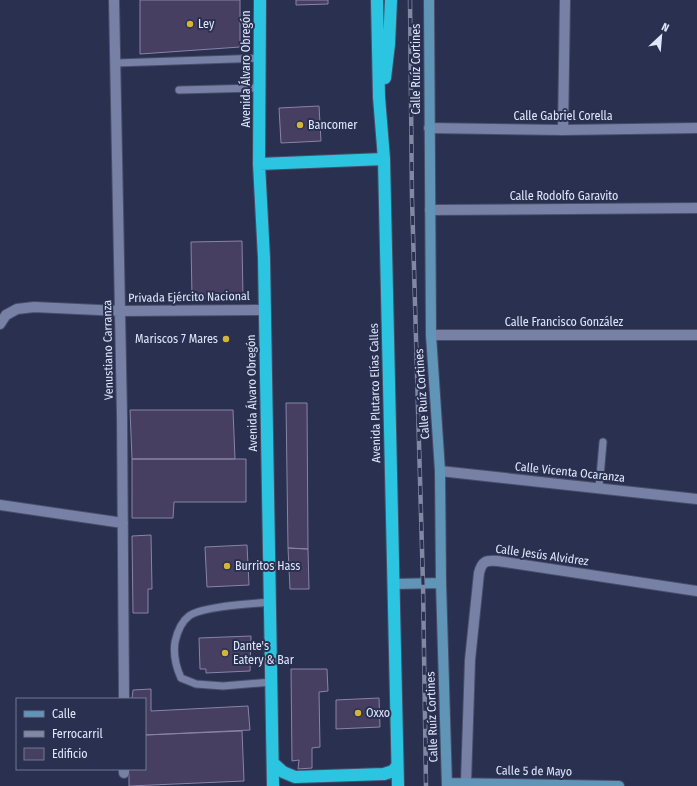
<svg xmlns="http://www.w3.org/2000/svg" width="697" height="786" font-family="'Fira Sans Condensed',sans-serif">
	<style>
		.building { fill: #463f61; stroke: #8a83a9 }
		.lines { fill: none; stroke-linecap: round; stroke-linejoin: round }
		.lane-casing { stroke: #484d68; stroke-width: 9 }
		.street-casing { stroke: #484d68; stroke-width: 12 }
		.secondary-casing { stroke: #484d68; stroke-width: 12 }
		.highway-casing { stroke: #484d68; stroke-width: 14 }
		.lane { stroke: #7780a5; stroke-width: 7 }
		.street { stroke: #7780a5; stroke-width: 10 }
		.secondary { stroke: #6095b7; stroke-width: 10 }
		.highway { stroke: #2cc5e1; stroke-width: 12 }
		.rail-casing { stroke: #8288a3; stroke-width: 4.5 }
		.rail { stroke: #293050; stroke-width: 3; stroke-dasharray: 9; stroke-linecap: butt }
		.poi-dot { fill: #d6b534; stroke: #293050; stroke-width: 1.5 }
		.labels { text-anchor: middle; dominant-baseline: central; stroke-width: 4; stroke-linejoin: round; paint-order: stroke }
		.poi-label { font-size: 12px; fill: #e0e6fb; stroke: #293050; text-anchor: start }
		.street-label { font-size: 12px; fill: #e0e6fb; stroke: #293050 }
	</style>
	<rect width="100%" height="100%" fill="#293050"/>
	<path class="building" d="M 140,0 L 240,0 L 240,47 L 140,54 Z
		M 296,0 L 328,0 L 328,4 L 296,5 Z
		M 319,106 L 321,141 L 281,143 L 279,108 Z
		M 242,241 L 243,298 L 192,298 L 191,242 Z
		M 286,403 L 307,403 L 308,549 L 288,548 Z
		M 130,410 L 233,410 L 235,459 L 132,459 Z
		M 132,459 L 246,459 L 246,502 L 174,502 L 173,518 L 132,518 Z
		M 151,535 L 152,589 L 148,589 L 148,613 L 133,613 L 132,536 Z
		M 247,545 L 249,585 L 207,587 L 205,547 Z
		M 288,548 L 308,549 L 309,589 L 290,589 Z
		M 251,636 L 250,671 L 206,673 L 206,669 L 200,669 L 199,638 Z
		M 291,669 L 327,669 L 328,691 L 319,692 L 320,747 L 312,748 L 312,768 L 298,769 L 299,760 L 292,761 Z
		M 151,689 L 151,711 L 248,706 L 250,730 L 145,735 L 145,699 L 132,699 L 133,690 Z
		M 379,698 L 380,727 L 336,729 L 336,700 Z
		M 242,731 L 244,781 L 129,786 L 129,769 L 145,769 L 145,735 Z"/>
	<g class="lines">
		<defs>
			<path id="lane" d="M 116,63 L 260,58
				M 179,90 L 260,88
				M 599,488 L 603,442
				M 270,602 C 253,604 202,606 189,616 C 181,622 177,633 175,642 C 173,655 176,667 181,678 L 196,684 L 223,686 L 272,682"/>
			<path id="street" d="M 114,0 L 122,416 L 124,699
				M 429,128 L 563,130 L 697,128
				M 563,130 L 565,0
				M 430,210 L 697,208
				M 0,324 L 6,315 L 17,309 L 34,307 L 120,311 L 265,310
				M 431,335 L 697,335
				M 440,471 L 697,499
				M 0,505 L 123,523
				M 124,769 L 124,773
				M 466,782 L 470,660 L 479,573 C 482,561 486,560 498,561 L 697,591"/>
			<path id="secondary" d="M 429,0 L 431,335 L 440,471 L 441,583 L 447,786
				M 393,584 L 441,583
				M 447,783 L 619,786"/>
			<path id="highway" d="M 260,0 L 259,164 L 264,258 L 273,786
				M 377,0 L 379,97 L 384,159 L 398,786
				M 385,78 L 389,44 L 391,0
				M 259,164 L 384,159
				M 273,763 L 283,772 L 295,777 L 384,774 L 393,771 L 397,766"/>
		</defs>
		<use href="#lane" class="lane-casing"/>
		<use href="#street" class="street-casing"/>
		<use href="#secondary" class="secondary-casing"/>
		<use href="#highway" class="highway-casing"/>
		<use href="#lane" class="lane"/>
		<use href="#street" class="street"/>
		<use href="#secondary" class="secondary"/>
		<use href="#highway" class="highway"/>
		<defs>
			<path id="rail" d="M 410,0 L 412,198 L 423,584 L 426,786"/>
		</defs>
		<use href="#rail" class="rail-casing"/>
		<use href="#rail" class="rail"/>
	</g>
	<g class="poi-dot">
		<circle cx="190" cy="24" r="4"/>
		<circle cx="300" cy="125" r="4"/>
		<circle cx="226" cy="339" r="4"/>
		<circle cx="227" cy="566" r="4"/>
		<circle cx="225" cy="653" r="4"/>
		<circle cx="358" cy="713" r="4"/>
	</g>
	<g class="labels">
		<g class="poi-label">
			<text x="198" y="24">Ley</text>
			<text x="308" y="125">Bancomer</text>
			<text x="218" y="339" text-anchor="end">Mariscos 7 Mares</text>
			<text x="235" y="566">Burritos Hass</text>
			<text x="233" y="646">Dante's<tspan x="233" dy="14">Eatery &amp; Bar</tspan></text>
			<text x="366" y="713">Oxxo</text>
		</g>
		<g class="street-label">
			<text transform="translate(246 69) rotate(-90)">Avenida Álvaro Obregón</text>
			<text transform="translate(416 69) rotate(-90)">Calle Ruíz Cortines</text>
			<text x="563" y="116">Calle Gabriel Corella</text>
			<text x="564" y="196">Calle Rodolfo Garavito</text>
			<text transform="translate(189 297) rotate(-1)">Privada Ejército Nacional</text>
			<text x="564" y="322">Calle Francisco González</text>
			<text transform="translate(108 350) rotate(-91)">Venustiano Carranza</text>
			<text transform="translate(252 393) rotate(-91)">Avenida Álvaro Obregón</text>
			<text transform="translate(375 393) rotate(-91)">Avenida Plutarco Elías Calles</text>
			<text transform="translate(422 394) rotate(-94)">Calle Ruíz Cortines</text>
			<text transform="translate(570 472) rotate(6)">Calle Vicenta Ocaranza</text>
			<text transform="translate(542 555) rotate(8)">Calle Jesús Alvidrez</text>
			<text transform="translate(432 717) rotate(-92)">Calle Ruíz Cortines</text>
			<text transform="translate(534 771) rotate(1)">Calle 5 de Mayo</text>
		</g>
	</g>
	<rect x="16" y="698" width="130" height="72" fill="#293050" stroke="#727994"/>
	<rect x="24" y="711" width="20" height="6" fill="#6095b7" stroke="#727994"/>
	<text x="52" y="718" font-size="12" fill="#e0e6fb">Calle</text>
	<rect x="24" y="731" width="20" height="6" fill="#8288a3" stroke="#727994"/>
	<text x="52" y="738" font-size="12" fill="#e0e6fb">Ferrocarril</text>
	<rect x="24" y="748" width="20" height="12" fill="#463f61" stroke="#727994"/>
	<text x="52" y="758" font-size="12" fill="#e0e6fb">Edificio</text>
	<g transform="translate(661 36) rotate(26)" stroke="#293050" stroke-width="3" paint-order="stroke">
	<path d="M0-3L7 15L0 10L-7 15Z" fill="#e0e6fb"/>
	<text y="-6" font-size="11" font-weight="bold" text-anchor="middle" fill="#e0e6fb">N</text>
	</g>
</svg>
